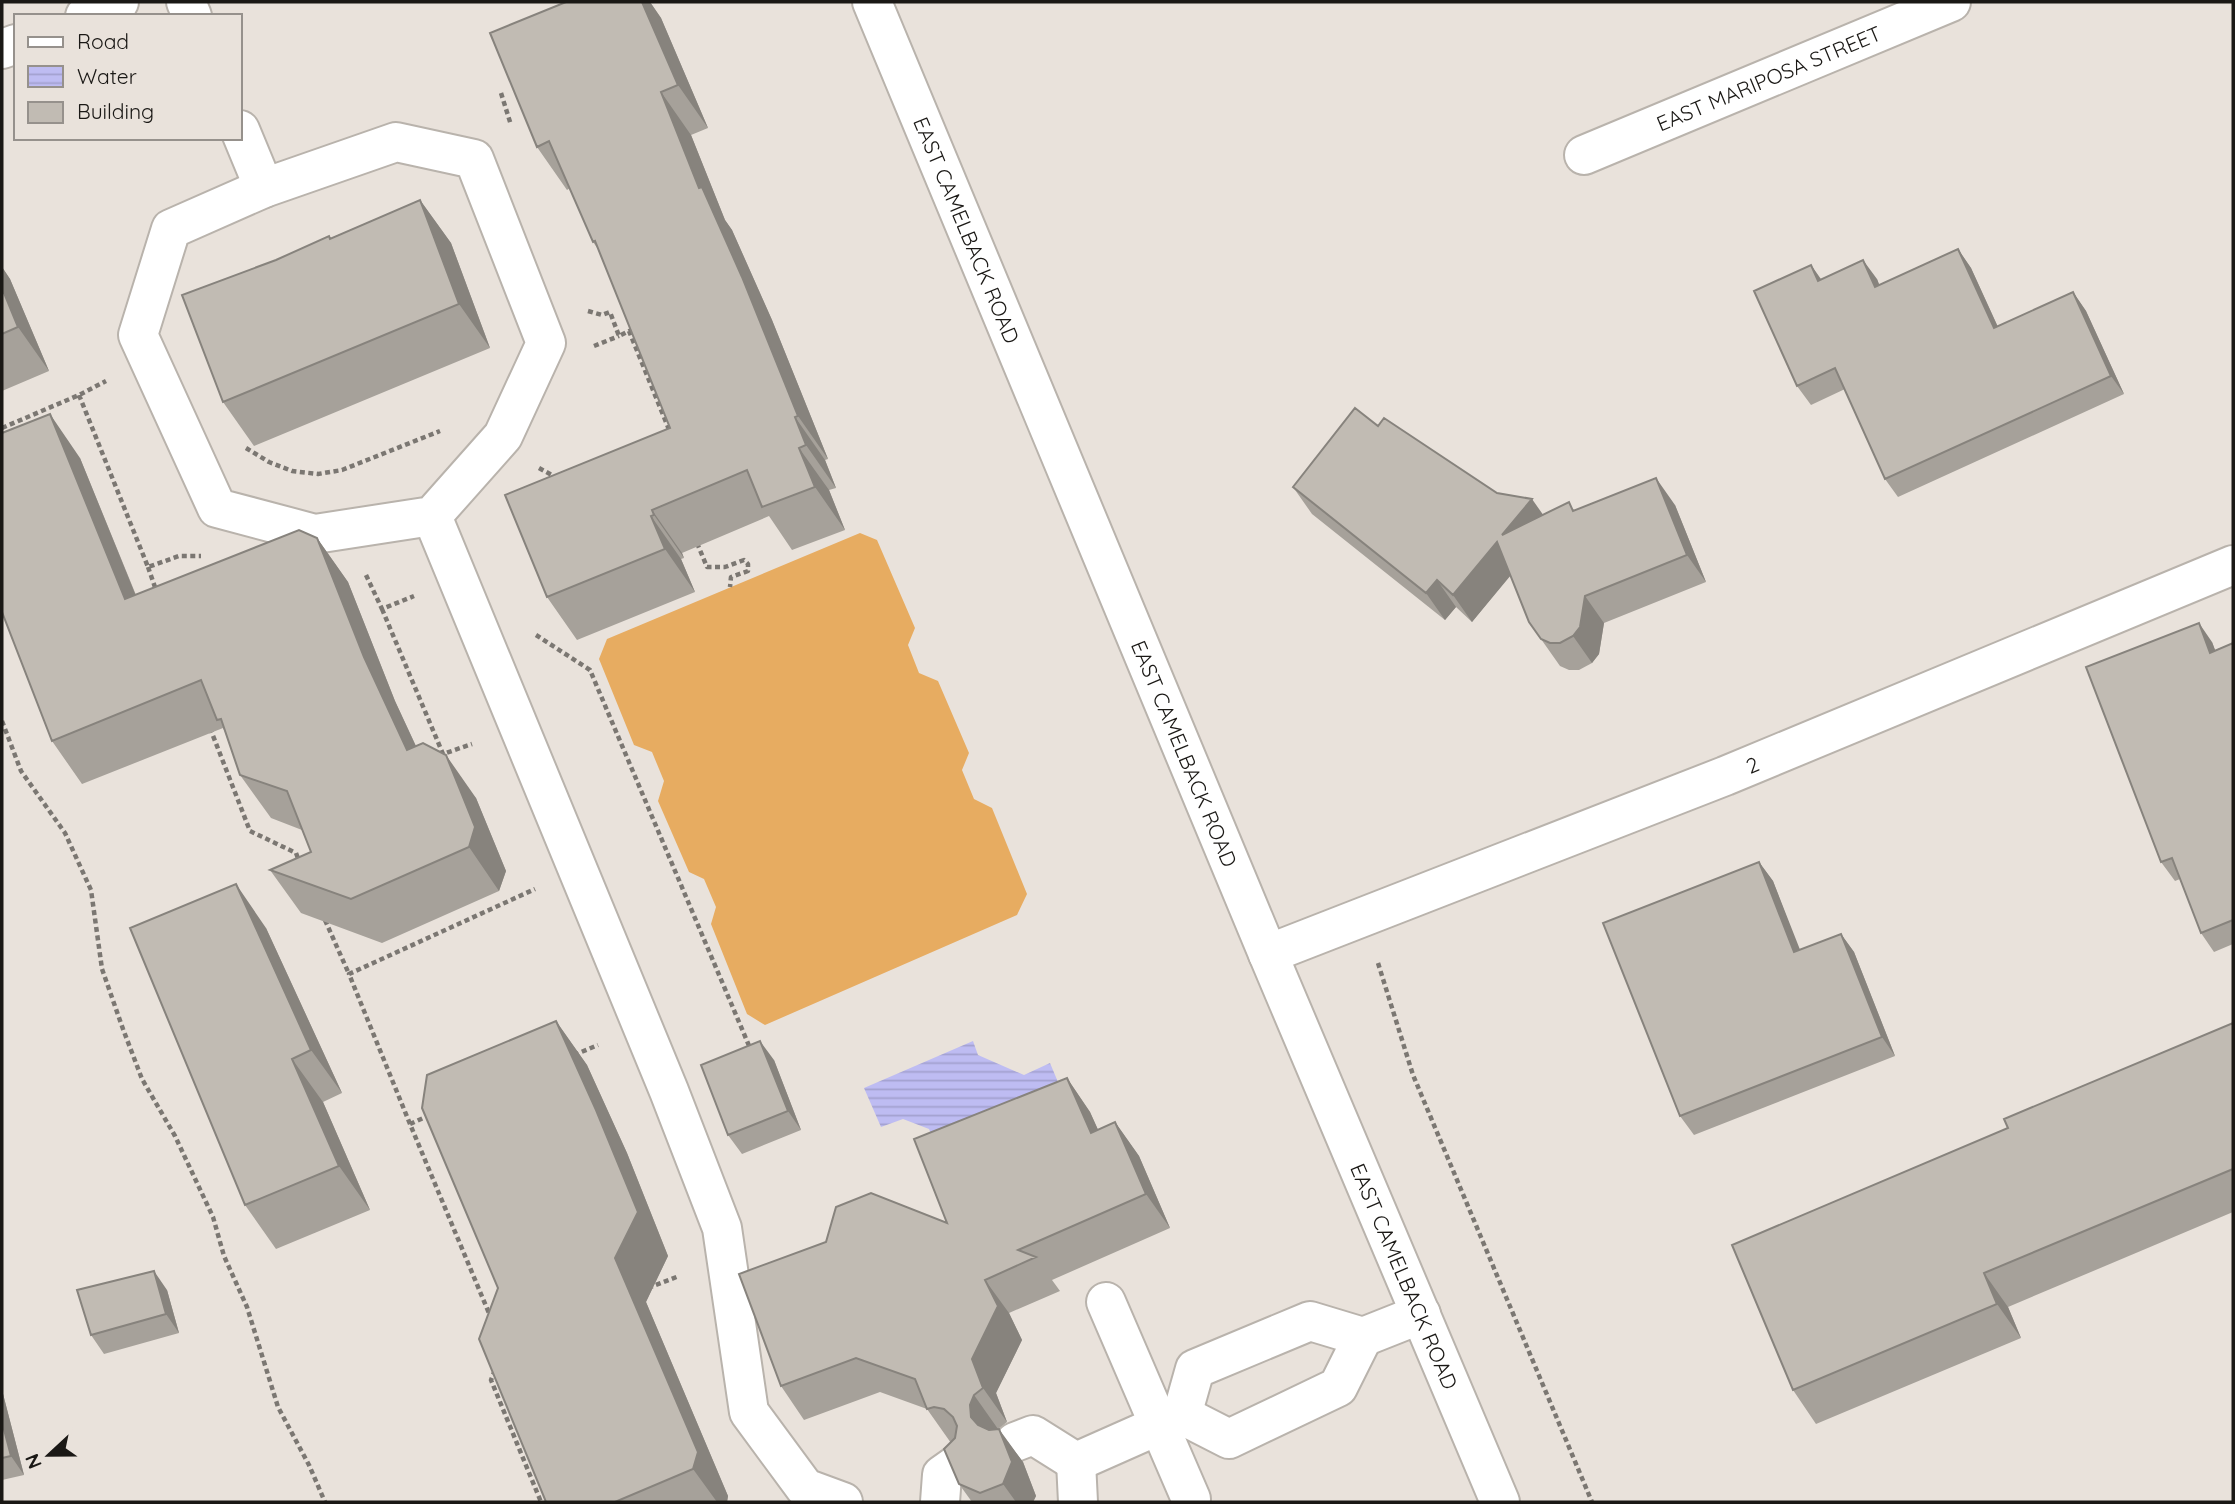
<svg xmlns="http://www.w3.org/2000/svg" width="2235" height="1504" font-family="Quicksand,sans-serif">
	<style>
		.grass { fill: #e7ac61 }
		.water { fill: url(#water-rules) }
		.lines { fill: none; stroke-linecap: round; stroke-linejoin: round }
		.minor-casing { stroke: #b9b3ac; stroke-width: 42 }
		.major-casing { stroke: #b9b3ac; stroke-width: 42 }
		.path { stroke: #7b7772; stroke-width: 4.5; stroke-dasharray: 5 3.5; stroke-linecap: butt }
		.minor { stroke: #fff; stroke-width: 38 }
		.major { stroke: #fff; stroke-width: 38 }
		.wall { fill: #a6a19a }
		.shaded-wall { fill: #87837d }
		.building { fill: #c1bbb3; stroke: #87837d; stroke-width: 2 }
		.labels { text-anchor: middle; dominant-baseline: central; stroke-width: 6; stroke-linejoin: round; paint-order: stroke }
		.street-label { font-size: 21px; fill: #1a1815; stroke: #e9e2db }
	</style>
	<defs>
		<pattern id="water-rules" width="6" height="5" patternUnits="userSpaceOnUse" patternTransform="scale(1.75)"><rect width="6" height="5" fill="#bebcf2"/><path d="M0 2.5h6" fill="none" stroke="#a3a1cf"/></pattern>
	</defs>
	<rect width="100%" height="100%" fill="#e9e2db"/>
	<path class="grass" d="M 860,533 L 877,540 L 915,628 L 908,645 L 919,673 L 938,681 L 969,753 L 962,770 L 974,799 L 992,808 L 1027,894 L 1017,915 L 765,1025 L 747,1014 L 711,924 L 716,907 L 704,879 L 689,872 L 658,801 L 664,781 L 652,752 L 634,745 L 599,659 L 607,639 Z"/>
	<path class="water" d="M 973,1041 L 978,1055 L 1024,1075 L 1050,1063 L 1068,1106 L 942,1159 L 929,1129 L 903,1119 L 881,1127 L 864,1088 Z"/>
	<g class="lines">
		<defs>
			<g id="minor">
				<path d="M 186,2 L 192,16"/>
				<path d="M 85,16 L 119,2"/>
				<path d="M 2,49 L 16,44"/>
				<path d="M 240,130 L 264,188"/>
				<path d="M 396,142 L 474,159 L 546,343 L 503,436 L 432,516 L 315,534 L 217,508 L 138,335 L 171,229 L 264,188 Z"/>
				<path id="s1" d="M 1584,155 L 1951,2"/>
				<path d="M 432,516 L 669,1091 L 722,1228 L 749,1412 L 805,1488 L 843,1502"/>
				<path id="s2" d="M 1268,954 L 1725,776 L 2233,565"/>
				<path d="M 1106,1302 L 1191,1499"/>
				<path d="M 1182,1415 L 1195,1369 L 1310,1321 L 1363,1337 L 1421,1314"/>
				<path d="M 1182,1415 L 1229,1439 L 1338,1387 L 1363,1337"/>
				<path d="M 1015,1442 L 1033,1435 L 1076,1462 L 1182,1415"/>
				<path d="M 1076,1462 L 1078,1502"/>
				<path d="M 940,1502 L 942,1475 L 959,1463"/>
			</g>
			<g id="major">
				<path id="s3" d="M 872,2 L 1268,954 L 1500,1502"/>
			</g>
		</defs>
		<use href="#minor" class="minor-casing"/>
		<use href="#major" class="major-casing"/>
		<path class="path" d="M 501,93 L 511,125
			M 588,311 L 602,315 L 610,312 L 619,336 L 629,331 L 670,432
			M 594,346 L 619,336
			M 79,395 L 148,567 L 179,556 L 201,556
			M 2,428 L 79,395 L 106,381
			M 246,448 L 269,462 L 292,471 L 318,474 L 342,470 L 440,431
			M 539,468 L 559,479
			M 697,543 L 707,567 L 725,567 L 744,560 L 748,564 L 748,571 L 731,577 L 730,587
			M 148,567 L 157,593
			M 366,575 L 382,609 L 414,596
			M 382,609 L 443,754 L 472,744
			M 536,635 L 590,670 L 750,1048 L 747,1049
			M 2,721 L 21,771 L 65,833 L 91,890 L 102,969 L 123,1029 L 142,1079 L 175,1136 L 213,1217 L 224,1256 L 247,1307 L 278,1407 L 309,1465 L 325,1502
			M 210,728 L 250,831 L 296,853 L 299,861
			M 325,920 L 349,974
			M 1378,963 L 1413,1075 L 1592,1502
			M 574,1055 L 598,1045
			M 430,1115 L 410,1124 L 491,1318
			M 410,1124 L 349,974 L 535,889
			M 648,1288 L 679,1276
			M 495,1370 L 491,1380 L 541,1502"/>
		<use href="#minor" class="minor"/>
		<use href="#major" class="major"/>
	</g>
	<path class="wall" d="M 566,2 L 650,2 L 661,18 L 708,128 L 691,135 L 725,220 L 732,230 L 772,320 L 828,459 L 825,460 L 836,488 L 829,490 L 845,530 L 792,550 L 769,516 L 682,553 L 684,558 L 681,559 L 695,592 L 577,640 L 547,597 L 670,428 L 598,249 L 593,242 L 570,188 L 567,190 L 537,147 Z
		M 420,200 L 451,243 L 490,348 L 254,446 L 223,402 L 331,238 Z
		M 1958,249 L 1971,268 L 1998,327 L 2073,292 L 2086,311 L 2124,394 L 1898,497 L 1885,479 L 1845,389 L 1811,405 L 1797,386 L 1811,265 L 1821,279 L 1877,279 L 1879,285 Z
		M 2,267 L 10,279 L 49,371 L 2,391 Z
		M 1378,426 L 1497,493 L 1543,515 L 1575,510 L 1675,505 L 1706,582 L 1604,623 L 1599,654 L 1592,663 L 1579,670 L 1569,670 L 1560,666 L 1529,622 L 1510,575 L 1472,622 L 1456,607 L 1445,620 L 1312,514 L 1293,487 Z
		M 80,458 L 136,595 L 317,538 L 348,582 L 395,701 L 416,746 L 476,798 L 506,871 L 499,891 L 382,943 L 301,913 L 270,870 L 311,852 L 302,830 L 271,818 L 240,775 L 225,732 L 223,728 L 82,784 L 52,741 Z
		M 2212,642 L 2215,650 L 2233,643 L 2233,944 L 2214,952 L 2201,933 L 2180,879 L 2175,881 L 2161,862 Z
		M 1759,862 L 1773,881 L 1799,950 L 1841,934 L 1854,952 L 1895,1056 L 1694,1135 L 1680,1116 Z
		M 266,928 L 342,1093 L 323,1102 L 370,1210 L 276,1249 L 245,1205 Z
		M 556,1021 L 587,1065 L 627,1153 L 668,1256 L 646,1302 L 728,1496 L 727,1502 L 546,1502 L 498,1288 Z
		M 2233,1023 L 2233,1212 L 2008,1307 L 2021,1338 L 1816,1424 L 1793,1390 L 2008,1128 Z
		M 774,1060 L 801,1130 L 742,1154 L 728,1135 Z
		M 1067,1078 L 1090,1112 L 1098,1130 L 1115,1122 L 1139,1156 L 1170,1228 L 1052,1280 L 1060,1291 L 1009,1313 L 1022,1340 L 996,1393 L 1007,1422 L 998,1429 L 1023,1462 L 1036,1496 L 1033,1502 L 972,1502 L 959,1484 L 951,1443 L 927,1409 L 880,1392 L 804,1420 L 781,1386 L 826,1242 L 947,1223 Z
		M 167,1290 L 179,1333 L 104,1354 L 91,1335 Z
		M 2,1390 L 24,1475 L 2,1480 Z"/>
	<path class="shaded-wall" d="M 642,2 L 650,2 L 661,18 L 708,128 L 678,85 Z
		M 661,92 L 691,135 L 725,220 L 732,230 L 772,320 L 828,459 L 798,416 L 699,188 Z
		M 420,200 L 451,243 L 490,348 L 459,304 Z
		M 1958,249 L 1971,268 L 2007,347 L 1994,328 Z
		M 1863,260 L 1877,279 L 1888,306 L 1875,287 Z
		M 1811,265 L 1824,284 L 1818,281 Z
		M 2,267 L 10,279 L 49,371 L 18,327 L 2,288 Z
		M 2073,292 L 2086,311 L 2124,394 L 2111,376 Z
		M 50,414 L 80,458 L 155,643 L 125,599 Z
		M 795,417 L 825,460 L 836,488 L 806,445 Z
		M 799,448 L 829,490 L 845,530 L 815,487 Z
		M 1656,478 L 1675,505 L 1706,582 L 1687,555 Z
		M 1532,499 L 1551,526 L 1502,535 Z
		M 652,510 L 682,553 L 684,558 L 654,515 Z
		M 651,516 L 681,559 L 695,592 L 665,549 Z
		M 317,538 L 348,582 L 395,701 L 438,794 L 407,750 L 364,657 Z
		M 1497,542 L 1516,569 L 1472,622 L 1453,595 Z
		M 1437,580 L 1456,607 L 1445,620 L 1426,593 Z
		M 1585,596 L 1604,623 L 1599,654 L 1592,663 L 1573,636 Z
		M 2199,623 L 2212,642 L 2223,671 L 2210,653 Z
		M 446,755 L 476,798 L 506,871 L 499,891 L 469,847 Z
		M 1759,862 L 1773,881 L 1808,970 L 1794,952 Z
		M 236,884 L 266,928 L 342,1093 L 311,1050 Z
		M 1841,934 L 1854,952 L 1895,1056 L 1882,1037 Z
		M 556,1021 L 587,1065 L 627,1153 L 668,1256 L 646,1302 L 728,1496 L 727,1502 L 717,1502 L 693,1469 L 615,1258 Z
		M 760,1041 L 774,1060 L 801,1130 L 788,1111 Z
		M 292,1059 L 323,1102 L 370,1210 L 339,1166 Z
		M 1067,1078 L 1090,1112 L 1115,1167 L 1091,1133 Z
		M 1115,1122 L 1139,1156 L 1170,1228 L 1146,1194 Z
		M 154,1271 L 167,1290 L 179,1333 L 166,1314 Z
		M 1984,1273 L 2008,1307 L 2021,1338 L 1997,1304 Z
		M 985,1280 L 1009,1313 L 1022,1340 L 996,1393 L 1007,1422 L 983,1388 L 972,1359 Z
		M 2,1390 L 24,1475 L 11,1456 L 2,1422 Z
		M 974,1395 L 998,1429 L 995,1451 L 971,1417 L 970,1405 Z
		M 999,1429 L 1023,1462 L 1036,1496 L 1033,1502 L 1016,1502 L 1003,1484 Z"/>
	<path class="building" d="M 566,2 L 642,2 L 678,85 L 661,92 L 699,188 L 702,187 L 742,277 L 798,416 L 795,417 L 806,445 L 799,448 L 815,487 L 762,507 L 747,470 L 652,510 L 654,515 L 651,516 L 665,549 L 547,597 L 505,495 L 670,428 L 595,241 L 593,242 L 549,141 L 537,147 L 490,33 Z
		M 420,200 L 459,304 L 223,402 L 182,295 L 276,260 L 329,236 L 330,239 Z
		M 1958,249 L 1994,328 L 2073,292 L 2111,376 L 1885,479 L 1835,368 L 1797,386 L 1754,291 L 1811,265 L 1818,281 L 1863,260 L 1875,287 Z
		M 2,288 L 18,327 L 2,334 Z
		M 1355,408 L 1378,426 L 1384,418 L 1497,493 L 1532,499 L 1502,535 L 1569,502 L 1573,511 L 1656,478 L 1687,555 L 1585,596 L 1580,627 L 1573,636 L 1560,643 L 1550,643 L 1541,639 L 1529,622 L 1497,542 L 1453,595 L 1437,580 L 1426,593 L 1293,487 Z
		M 50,414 L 125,599 L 299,530 L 317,538 L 364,657 L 407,750 L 423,743 L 446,755 L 475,827 L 469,847 L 351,899 L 270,870 L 311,852 L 287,791 L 240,775 L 221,719 L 217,720 L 201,680 L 52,741 L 2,612 L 2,433 Z
		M 2199,623 L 2210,653 L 2233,643 L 2233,920 L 2201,933 L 2172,858 L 2161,862 L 2086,667 Z
		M 1759,862 L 1794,952 L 1841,934 L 1882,1037 L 1680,1116 L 1603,923 Z
		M 236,884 L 311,1050 L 292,1059 L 339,1166 L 245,1205 L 130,928 Z
		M 556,1021 L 596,1110 L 638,1212 L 615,1258 L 698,1452 L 693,1469 L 615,1502 L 546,1502 L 479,1339 L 498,1288 L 422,1108 L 427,1075 Z
		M 2233,1023 L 2233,1169 L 1984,1273 L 1997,1304 L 1793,1390 L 1732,1245 L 2008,1128 L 2004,1119 Z
		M 760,1041 L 788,1111 L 728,1135 L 701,1065 Z
		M 1067,1078 L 1091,1133 L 1115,1122 L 1146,1194 L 1018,1250 L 1036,1257 L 985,1280 L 998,1306 L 972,1359 L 983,1388 L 974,1395 L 970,1405 L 971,1417 L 978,1425 L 989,1430 L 999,1429 L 1012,1462 L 1003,1484 L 980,1493 L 959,1484 L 944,1449 L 955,1438 L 957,1426 L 953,1417 L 944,1409 L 934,1407 L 927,1409 L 915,1379 L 856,1358 L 781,1386 L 739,1274 L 826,1242 L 836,1207 L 871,1193 L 947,1223 L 914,1139 Z
		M 154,1271 L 166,1314 L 91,1335 L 77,1290 Z
		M 2,1422 L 11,1456 L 2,1458 Z"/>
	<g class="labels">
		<g class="street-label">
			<text stroke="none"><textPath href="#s1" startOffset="200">EAST MARIPOSA STREET</textPath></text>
			<text stroke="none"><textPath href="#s3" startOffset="247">EAST CAMELBACK ROAD</textPath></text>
			<text stroke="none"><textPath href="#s3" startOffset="814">EAST CAMELBACK ROAD</textPath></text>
			<text stroke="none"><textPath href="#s2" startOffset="520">2</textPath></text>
			<text stroke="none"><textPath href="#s3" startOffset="1381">EAST CAMELBACK ROAD</textPath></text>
		</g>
	</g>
	<rect width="2235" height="1504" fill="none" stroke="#1a1815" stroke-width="7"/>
	<rect x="14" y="14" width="228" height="126" fill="#e9e2db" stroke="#96918c" stroke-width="2"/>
	<rect x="28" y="37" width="35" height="10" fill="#ffffff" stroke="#96918c" stroke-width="2"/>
	<text x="77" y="49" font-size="21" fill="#1a1815">Road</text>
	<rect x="28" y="66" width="35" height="21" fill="url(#water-rules)" stroke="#96918c" stroke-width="2"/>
	<text x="77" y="84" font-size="21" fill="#1a1815">Water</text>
	<rect x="28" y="102" width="35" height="21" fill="#c1bbb3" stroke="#96918c" stroke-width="2"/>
	<text x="77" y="119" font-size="21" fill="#1a1815">Building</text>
	<g transform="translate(49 1455) rotate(248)" stroke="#e9e2db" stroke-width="5" paint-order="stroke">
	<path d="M0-5L12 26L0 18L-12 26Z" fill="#1a1815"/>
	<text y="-10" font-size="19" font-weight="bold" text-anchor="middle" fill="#1a1815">N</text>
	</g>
</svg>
